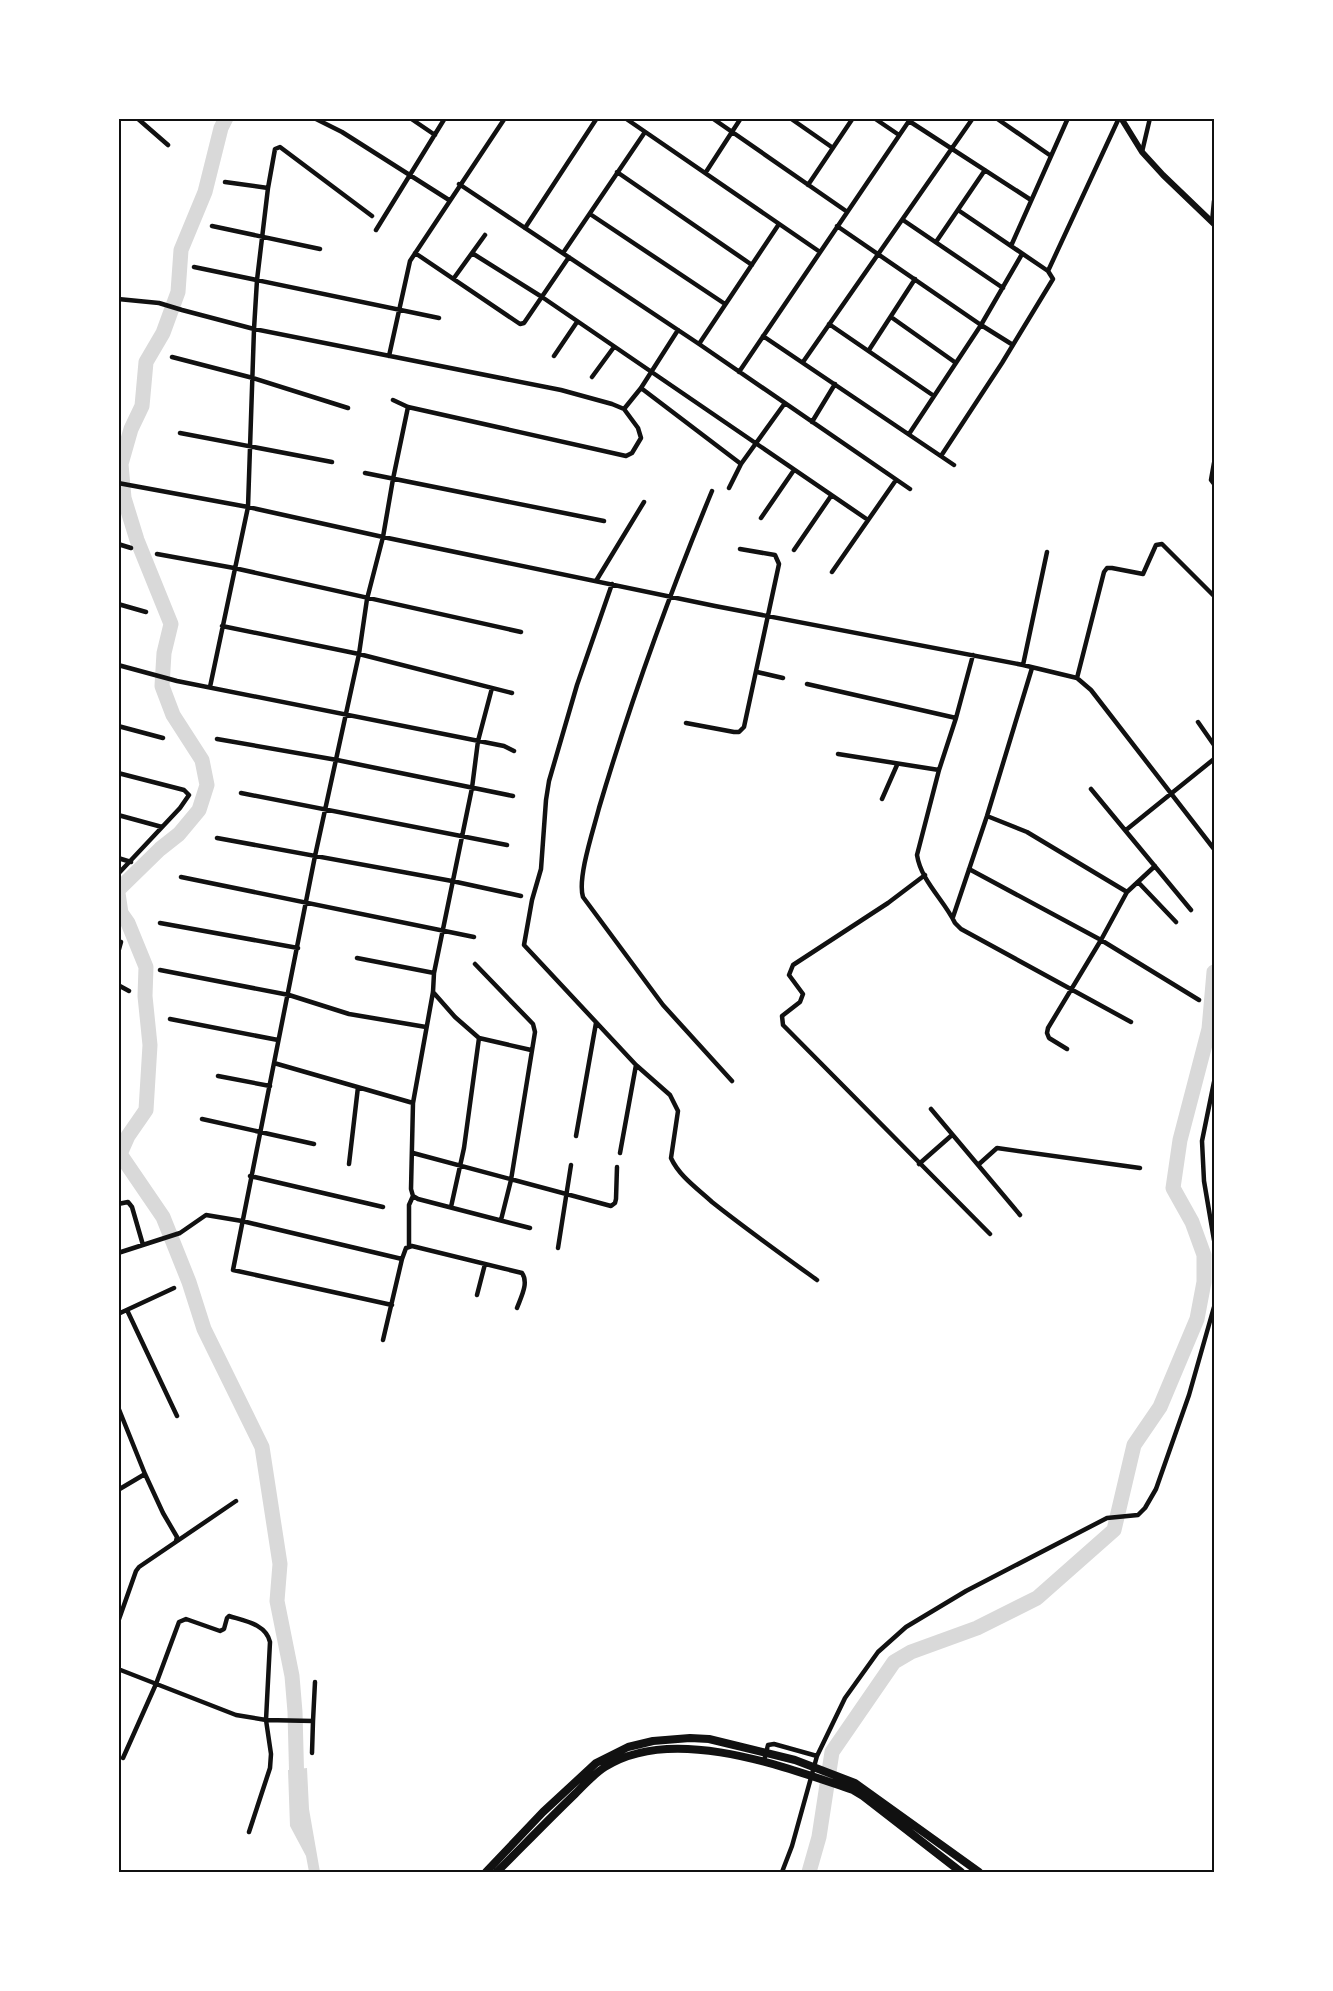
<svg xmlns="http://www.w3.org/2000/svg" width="1333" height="1991" font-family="Inter,sans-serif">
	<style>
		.water { fill: #d9d9d9 }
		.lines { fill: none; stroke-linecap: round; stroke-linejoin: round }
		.river { stroke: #d9d9d9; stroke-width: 15 }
		.minor { stroke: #111; stroke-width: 4.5 }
		.tertiary { stroke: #111; stroke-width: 6 }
		.primary { stroke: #111; stroke-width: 8 }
		.neatline { fill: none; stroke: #111; stroke-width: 2 }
	</style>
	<rect width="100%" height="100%" fill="#fff"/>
	<path class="water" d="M 307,1768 L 309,1809 L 320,1872 L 309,1872 L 306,1856 L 290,1826 L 288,1770 Z"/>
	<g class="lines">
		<path class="river" d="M 118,890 L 160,849 L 179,834 L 199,810 L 207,785 L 202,760 L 173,715 L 162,686 L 164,653 L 171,624 L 137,540 L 124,498 L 121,464 L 131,429 L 142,406 L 146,362 L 163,333 L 178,292 L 181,250 L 205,192 L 221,128 L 226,118
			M 118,893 L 121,913 L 128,923 L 146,967 L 145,996 L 150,1045 L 146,1110 L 128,1136 L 120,1154 L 163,1217 L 189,1282 L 204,1329 L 262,1447 L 280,1564 L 277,1601 L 292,1676 L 295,1712 L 297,1789
			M 809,1872 L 819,1837 L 832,1752 L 894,1662 L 911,1652 L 977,1628 L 1037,1598 L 1114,1530 L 1134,1445 L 1160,1407 L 1197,1319 L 1204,1282 L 1204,1255 L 1192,1222 L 1173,1188 L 1180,1140 L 1209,1029 L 1214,972"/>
		<path class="minor" d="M 137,118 L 168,145
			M 314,118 L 342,132 L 449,200
			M 410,118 L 435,135
			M 625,118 L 820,252
			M 712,118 L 846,211
			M 790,118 L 833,148
			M 874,118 L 899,135
			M 996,118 L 1051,156
			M 909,121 L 1031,200
			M 1142,152 L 1150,118
			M 617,172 L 752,265
			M 706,172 L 741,118
			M 225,182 L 268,188
			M 459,184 L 699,344 L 910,489
			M 808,185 L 853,118
			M 590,214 L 725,304
			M 903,220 L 1003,288
			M 1212,222 L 1214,201
			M 212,226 L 320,249
			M 837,226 L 981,325 L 1013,345
			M 525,228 L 597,118
			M 376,230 L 445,118
			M 936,242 L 985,170
			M 1011,246 L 1068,118
			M 415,253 L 520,324 L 524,323 L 569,257
			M 472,253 L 542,297 L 868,520
			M 563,253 L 645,132
			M 194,267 L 439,318
			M 1048,271 L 1119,118
			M 454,278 L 485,235
			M 118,299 L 159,303 L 182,310 L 254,329 L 561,390 L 612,404 L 624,409 L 638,428 L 641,438 L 632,453 L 626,456 L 408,407 L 393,400
			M 891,317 L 956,363
			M 829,324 L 934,396
			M 763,336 L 954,465
			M 699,344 L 779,224
			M 869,350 L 915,279
			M 389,356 L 410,261 L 505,118
			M 554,356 L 577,322
			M 172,357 L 253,378 L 348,408
			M 803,362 L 973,118
			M 739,372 L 911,118
			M 592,377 L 614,347
			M 641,388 L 741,464
			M 624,409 L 641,388 L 678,330
			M 812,422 L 835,384
			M 180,433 L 332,462
			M 909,434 L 981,325 L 1022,254
			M 941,456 L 1002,363 L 1053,279 L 1048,271 L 958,210
			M 1214,463 L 1211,480 L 1214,484
			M 365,473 L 604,521
			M 118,483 L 248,507 L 383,537 L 715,606 L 1023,665 L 1077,678 L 1091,690 L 1214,849
			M 729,488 L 741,464 L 785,403
			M 712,491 C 669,595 631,700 599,808 C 594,828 577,878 583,897 L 663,1005 L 732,1081
			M 761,518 L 794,470
			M 118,544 L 131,548
			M 794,550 L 831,496
			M 157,554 L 234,568 L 521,632
			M 832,572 L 896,480
			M 596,581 L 644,502
			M 612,584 L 577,685 L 549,781 L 546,800 L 541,869 L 532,900 L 524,945 L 636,1065 L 670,1095 L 678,1111 L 671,1158 C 679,1176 698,1189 712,1202 C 746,1229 781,1254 817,1280
			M 118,604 L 146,612
			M 222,626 L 359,654 L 512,693
			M 118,665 L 177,681 L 504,746 L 514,751
			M 1023,665 L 1047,552
			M 757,672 L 783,678
			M 1077,678 L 1104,572 L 1107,568 L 1112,568 L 1143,574 L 1156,545 L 1162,544 L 1214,596
			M 807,684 L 956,718
			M 210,687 L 248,507 L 254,329 L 257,280 L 268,188 L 275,149 L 280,147 L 372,216
			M 1198,722 L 1214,745
			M 686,723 L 734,732 L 739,732 L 744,727 L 779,564 L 775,555 L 740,549
			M 118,726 L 163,738
			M 217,739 L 337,760 L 513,796
			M 838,754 L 939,770 L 956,718 L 973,655
			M 939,770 L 917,855 C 921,881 944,900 955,923 L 961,929 L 1131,1022
			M 118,773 L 184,790 L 189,795 L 180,808 L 118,874
			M 1091,789 L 1191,910
			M 241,793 L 507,845
			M 882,799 L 897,765
			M 118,815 L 162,827
			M 987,816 L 1027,832 L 1127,892
			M 1126,830 L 1214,759
			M 217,838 L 452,881 L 521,896
			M 118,858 L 131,862
			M 969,869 L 1101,940 L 1199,1000
			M 925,875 L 888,903 L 793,965 L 789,975 L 803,994 L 800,1002 L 782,1016 L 783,1025 L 990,1234
			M 181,877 L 474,937
			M 1138,882 L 1176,922
			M 953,917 L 987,816 L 1032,668
			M 160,923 L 298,948
			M 118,953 L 121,942
			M 357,958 L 434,973
			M 475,964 L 533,1024 L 535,1032 L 511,1180 L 501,1220
			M 160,970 L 289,995 L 349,1014 L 426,1027
			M 118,985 L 129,991
			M 433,992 L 455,1017 L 479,1038 L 531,1050
			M 170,1019 L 278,1040
			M 1067,1049 L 1049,1038 L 1047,1033 L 1048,1028 L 1101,940 L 1127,892 L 1155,866
			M 274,1063 L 413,1103
			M 218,1076 L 270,1086
			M 1214,1082 L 1202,1141 L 1204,1181 L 1214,1240
			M 931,1109 L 1020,1215
			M 202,1119 L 314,1144
			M 576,1136 L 596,1023
			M 413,1153 L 611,1206 L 615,1203 L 616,1199 L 617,1167
			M 620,1153 L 636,1065
			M 349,1164 L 358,1087
			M 919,1164 L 952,1135
			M 978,1165 L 997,1148 L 1140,1168
			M 250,1176 L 383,1207
			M 413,1196 L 418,1199 L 530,1228
			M 118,1204 L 128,1202 L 132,1207 L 143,1245
			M 451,1207 L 464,1148 L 479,1038
			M 409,1246 L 409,1205 L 413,1196 L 411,1189 L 413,1103 L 433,992 L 434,973 L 472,788 L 478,741 L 492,688
			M 558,1248 L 571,1165
			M 118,1253 L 180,1233 L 206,1215 L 242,1221 L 402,1259
			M 477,1295 L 485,1264
			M 392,1305 L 233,1270 L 315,856 L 359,654 L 367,599 L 383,537 L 393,479 L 408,407
			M 127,1310 L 177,1416
			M 118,1314 L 174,1288
			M 383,1340 L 402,1259 L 406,1248 L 412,1246 L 522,1273 C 529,1283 521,1297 517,1308
			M 118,1407 L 145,1474 L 163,1513 L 177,1537 L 176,1541
			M 118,1490 L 145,1474
			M 118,1622 L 136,1571 L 139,1567 L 236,1501
			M 118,1669 L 236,1715 L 266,1720 L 271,1754 L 270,1768 L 249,1832
			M 313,1721 L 315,1682
			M 123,1758 L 156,1684 L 179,1622 L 186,1619 L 220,1631 L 224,1629 L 227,1618 L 229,1616 C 245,1621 266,1624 270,1642 L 266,1720 L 313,1721 L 312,1753
			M 764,1761 L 768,1745 L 774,1744 L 817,1756
			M 782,1872 L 792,1846 L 817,1756 L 845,1698 L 878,1652 L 906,1627 L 966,1591 L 1107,1518 L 1138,1515 L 1145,1508 L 1156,1489 L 1189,1395 L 1214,1307"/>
		<path class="tertiary" d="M 1121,118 L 1142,152 L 1163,175 L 1214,224"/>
		<path class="primary" d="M 486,1872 L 543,1812 L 596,1763 L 628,1747 L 653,1741 L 690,1738 L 709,1739 L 795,1760 L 855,1783 L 979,1872
			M 497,1872 C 523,1846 548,1820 575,1794 C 584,1785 594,1774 605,1767 C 672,1724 785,1767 853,1790 L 863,1796 L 961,1872"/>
	</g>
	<rect width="1333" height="1991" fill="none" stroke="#ffffff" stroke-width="240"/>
	<rect x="120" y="120" width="1093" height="1751" class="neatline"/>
</svg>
